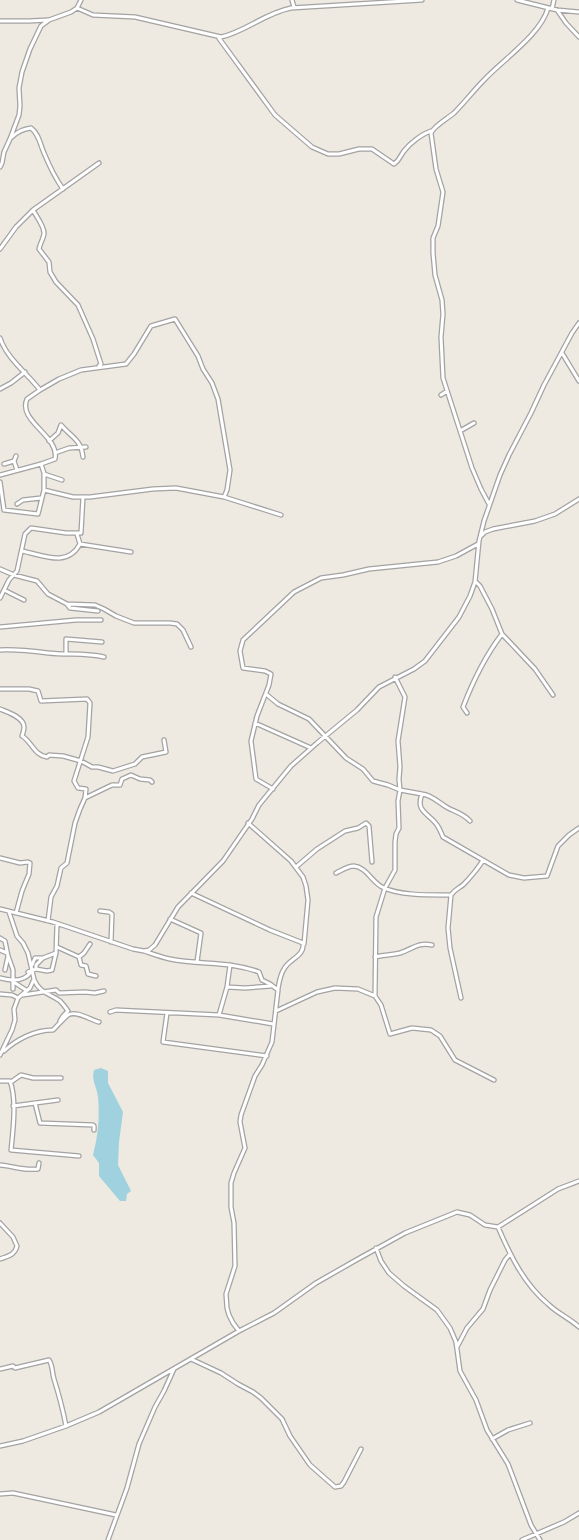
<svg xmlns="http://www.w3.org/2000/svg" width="579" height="1540" font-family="'Alegreya Sans',sans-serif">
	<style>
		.water { fill: #9fd2de }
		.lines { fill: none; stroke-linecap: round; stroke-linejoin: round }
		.street-casing { stroke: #a3a3a3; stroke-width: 5.5 }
		.street { stroke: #fff; stroke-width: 3 }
	</style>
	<rect width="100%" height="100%" fill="#eee9e1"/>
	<path class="water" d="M 101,1068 L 108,1071 L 108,1083 L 123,1112 L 119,1142 L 118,1165 L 131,1191 L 127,1194 L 126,1201 L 120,1201 L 99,1176 L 99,1163 L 93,1155 C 98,1136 100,1117 98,1097 C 97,1087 91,1080 94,1070 Z"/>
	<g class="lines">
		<defs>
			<path id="street" d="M 292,0 L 294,7
				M 517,0 L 557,10 L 579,12
				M 77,8 L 93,15 L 135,17 L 221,37 C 245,32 265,13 291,8 L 422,0
				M 552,9 L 554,0
				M 557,10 L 566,23 L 579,37
				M 0,21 L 29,21 L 48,20
				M 218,37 L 275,115 L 312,147 L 328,154 L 339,154 L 359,149 L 372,149 L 394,164 C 400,160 400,156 404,151 C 410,143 422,134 431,131
				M 12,137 C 17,132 23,129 31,128 C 39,134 40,144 44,153 C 49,165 55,178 63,189
				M 0,167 L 2,163 L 4,152 L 10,139 L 19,115 L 20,106 L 19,88 L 22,72 L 30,49 L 41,26 L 49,20 L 71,12 L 77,8 L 81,0
				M 33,210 C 36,216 44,226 44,233 C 44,238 40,243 39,249 L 49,262 L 50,272 L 56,282 L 78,305 L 93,339 L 101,364 L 99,366
				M 0,249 L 16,227 L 33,210 L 99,163
				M 0,338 C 7,359 27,373 40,390 L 27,399 C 17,421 60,436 55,459 L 41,464
				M 562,353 L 579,381
				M 0,389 L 11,383 L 25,372
				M 40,390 L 59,379 L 81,370 L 126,364 L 134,354 L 151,326 L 175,319 L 198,356 L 203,369 L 212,383 L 218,399 L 230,470 L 227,490 L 224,497
				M 441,395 L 447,391
				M 460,431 L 474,423
				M 49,441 L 58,433 L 61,425 C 71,437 81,439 83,457
				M 55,453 L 69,448 L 86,447
				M 14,461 L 16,456
				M 4,464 L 14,461 L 17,470
				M 44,474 L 62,480
				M 0,475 L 41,464 L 44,473 L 44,490 L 73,497 L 90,497 L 153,489 L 176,488 L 224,497 L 281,515
				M 0,482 L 4,510 L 38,514 L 44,490
				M 17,504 L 23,500 L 41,498
				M 489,504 L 481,489 L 472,468 L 443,378 L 441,337 L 443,314 L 442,300 L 435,275 L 433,253 L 433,238 L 438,226 L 443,192 L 436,169 L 431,133 C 435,125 447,119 454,113 C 465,102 474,90 485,79 C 504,59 541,34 548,8
				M 77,534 L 80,544
				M 481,536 L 485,532 L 493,529 L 535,521 L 555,514 L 579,499
				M 22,551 C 43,555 67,568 80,544 L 131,552
				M 0,569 L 14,575 L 37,581 L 48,594 L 67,604 L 95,605 L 104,609 L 116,616 L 134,623 L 170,623 L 177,624 L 183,630 L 191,647
				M 476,582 L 480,586 L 492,609 L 502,634 L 535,669 L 553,695
				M 4,590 L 24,600
				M 0,598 L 9,580 L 17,571 L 25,534 L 31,528 L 66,533 L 81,533 L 83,497
				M 67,604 L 70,608 L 98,611
				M 0,627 L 76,620 L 101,620
				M 0,650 C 16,649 32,651 48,653 C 67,655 86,653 104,657
				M 66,653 L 66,639 L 102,642
				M 0,689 L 29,689 L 38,691 L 41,701 L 87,699 L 90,703 L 88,737 L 74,781 L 78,788 L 86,789 L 85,798
				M 266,694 L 278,704 L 309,719 L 346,758 L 363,769 L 373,781 L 388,785 L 400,790 L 422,794 C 415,812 429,813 437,825 C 440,829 441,833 443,837 L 509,875 L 524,878 L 547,876 L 558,846 L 569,835 L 579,828
				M 0,709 C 7,712 24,717 24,727 C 24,730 23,733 22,736 C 32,742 34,755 47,757 L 49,755 L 63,756 L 81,761 L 92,767 L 98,767 L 113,771 L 135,764 L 142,757 L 166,752 L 164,740
				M 467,713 L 463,707 C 473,681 486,655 502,634
				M 255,723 L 311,748
				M 273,789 L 256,779 L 251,741 L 257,716 L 269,685 L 271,674 L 265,671 L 243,668 L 240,651 L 243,640 L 294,592 L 321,578 L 343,575 L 369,569 L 438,562 L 456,556 L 478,544
				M 422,794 C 432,795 439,803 448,808 C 456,812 464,814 470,821
				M 248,823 L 291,861 L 303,877 L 306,886 L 308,900 L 304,944
				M 0,858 L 20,863 L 28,862 L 30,863 L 29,874 L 22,891 L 16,913
				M 296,867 L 317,849 L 345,831 L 358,828 L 366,823 L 369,826 L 372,862
				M 336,873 C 342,870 348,866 354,866 C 366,867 372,882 382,887 C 400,896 431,895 451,895 C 455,889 460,888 464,884 C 469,879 480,866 483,860
				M 191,893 L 270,930 L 303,943 C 305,956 289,959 284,969 C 280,975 279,983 278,989
				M 451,895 L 448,928 L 450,948 L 461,998
				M 0,909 L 53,922 L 133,949 L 144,951 L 149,950 L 155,945 L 178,907 L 223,861 L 252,819 L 259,805 L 291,766 L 317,743 L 357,710 L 379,687 L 414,669 L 425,661 L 459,617 L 470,596 L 475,582 L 479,541 L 484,521 L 500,475 L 509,455 L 531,413 L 544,385 L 572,333 L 579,323
				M 100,911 L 109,912 L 112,914 L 111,942
				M 170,919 L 201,933 L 197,962
				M 48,921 L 51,897 L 57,886 L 61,868 L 67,863 L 75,823 L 80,809 L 85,798 L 112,785 L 120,785 L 122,779 L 131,775 L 140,779 L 150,780 L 152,782
				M 0,938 L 5,941 L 8,956 L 5,970
				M 57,947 L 79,957 L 81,965 L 86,966 L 88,974 L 96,976
				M 0,950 L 7,953 L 13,970 L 13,989
				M 144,951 C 153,954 161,957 170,959 C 200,965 230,961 259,972 L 262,980 L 270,984 L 278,990 L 272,1042 L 262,1065 L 255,1076 L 241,1115 L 240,1122 L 245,1148 L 234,1173 L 231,1183 L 231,1207 L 234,1223 L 235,1266 L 226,1294 L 227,1308 L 229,1315 L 233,1323 L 239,1331
				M 79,957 L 84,953 L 90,944
				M 375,957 C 383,955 392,955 400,953 C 413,949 417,942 432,945
				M 32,965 L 35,958 L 43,958
				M 36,969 L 47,971 L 52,970 L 56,953
				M 28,972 L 36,969 L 36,965 L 43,958 L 56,953 L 57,924
				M 0,978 C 11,981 24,982 31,972
				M 34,980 C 41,994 49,993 60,1001 C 63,1004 66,1008 68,1011 L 63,1016 L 60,1021
				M 12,981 L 26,990
				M 227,987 L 245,988 L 271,986
				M 0,994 L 12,995 L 18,998
				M 23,995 L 56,990 L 59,993 L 85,992 L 95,993 L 104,991
				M 375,996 L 376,917 L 385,888 L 395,870 L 395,842 L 396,834 L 399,828 L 398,801 L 400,790 L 399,779 L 400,767 L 398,741 L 405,697 L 395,677
				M 276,1011 L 317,992 L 335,988 L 358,989 L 375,996 L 381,1005 L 390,1034 L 412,1028 L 431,1030 L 440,1036 L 455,1060 L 494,1080
				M 110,1012 L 116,1010 L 219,1015 L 227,987 L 230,965
				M 167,1013 L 163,1042 L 267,1056
				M 219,1015 L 273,1024
				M 4,1051 C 17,1039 35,1030 53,1030 C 58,1025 63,1019 68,1015 C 76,1010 91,1020 99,1022
				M 0,1055 L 12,1030 L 15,1020 L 14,1009 L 18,998 L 30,988 L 34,979 L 28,953 L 23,943 L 17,936 L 9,912
				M 0,1081 L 10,1081 C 17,1099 13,1131 11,1150 L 79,1156
				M 11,1082 L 21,1075 L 33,1078 L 61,1078
				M 35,1103 L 40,1123 L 93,1125 L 94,1126 L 94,1130
				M 13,1106 L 58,1100
				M 0,1165 C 13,1166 25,1171 38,1169 L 39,1163
				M 0,1223 L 13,1237 L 17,1246 C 15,1255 8,1256 0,1259
				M 498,1227 C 510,1255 524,1284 548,1304 C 557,1313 569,1318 579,1327
				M 376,1248 L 381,1261 L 389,1273 L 404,1286 L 437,1310 L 450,1328 L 456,1342 L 460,1371 L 476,1400 L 487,1430 L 508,1464 L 531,1525 L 540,1540
				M 457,1347 L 467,1328 L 483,1309 L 490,1290 L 505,1260 L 510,1254
				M 191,1359 L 221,1373 L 238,1384 L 253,1392 L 261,1398 L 282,1419 L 290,1436 L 310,1465 L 335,1487 L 341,1486 L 344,1482 L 361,1449
				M 0,1369 L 13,1366 L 15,1368 L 49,1360 C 53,1366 52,1373 54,1379 C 59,1395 63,1410 66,1426
				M 492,1439 L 508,1430 L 530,1423
				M 0,1446 L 23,1441 L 66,1426 L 99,1412 L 239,1331 L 274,1313 L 316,1283 L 358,1259 L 405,1233 L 457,1212 L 470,1215 L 485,1225 L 498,1227 L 558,1189 L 579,1181
				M 0,1494 L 13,1493 L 116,1515
				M 108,1540 L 127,1488 L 139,1444 L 155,1407 L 164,1391 L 174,1369
				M 522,1540 L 564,1522 L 579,1513"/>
		</defs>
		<use href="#street" class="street-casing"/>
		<use href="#street" class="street"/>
	</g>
</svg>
